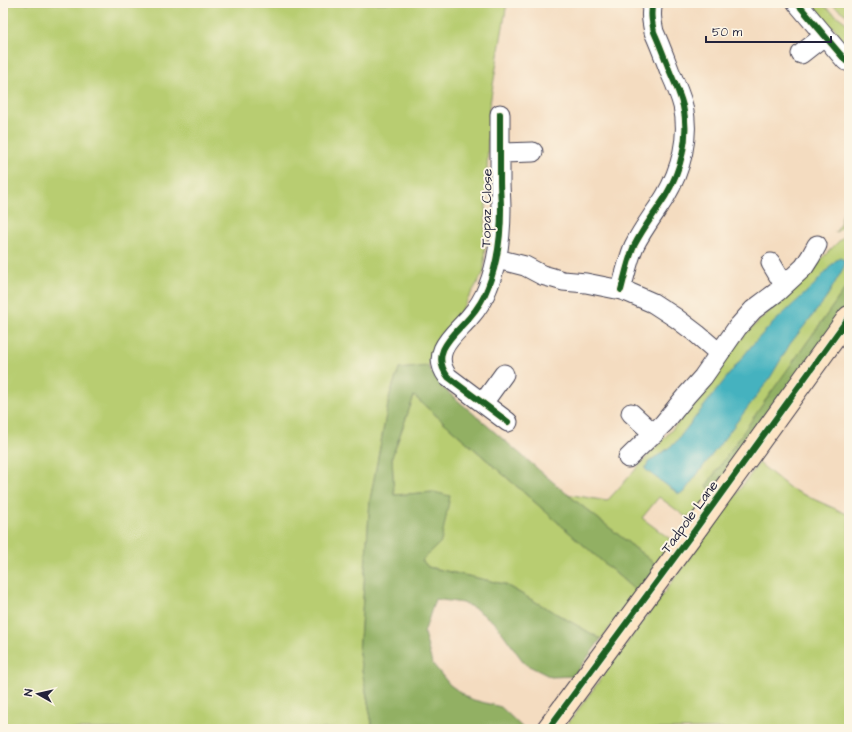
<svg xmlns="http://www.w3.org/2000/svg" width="852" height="732" font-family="'Architects Daughter',sans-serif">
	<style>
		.green { fill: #b8cd71; stroke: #6d7856 }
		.forest { fill: #92b063; stroke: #5a694f }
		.water { fill: #44b2bf; stroke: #336a7d }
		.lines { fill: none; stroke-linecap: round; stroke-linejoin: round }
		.street-casing { stroke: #423e4f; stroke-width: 21 }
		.secondary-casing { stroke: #423e4f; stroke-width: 24 }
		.street { stroke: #fff; stroke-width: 19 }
		.secondary { stroke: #fde5c5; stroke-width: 22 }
		.cycleway-casing { stroke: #fcf5e5; stroke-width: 8 }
		.cycleway { stroke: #1b5e20; stroke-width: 6 }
		.labels { text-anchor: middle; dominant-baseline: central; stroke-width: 4; stroke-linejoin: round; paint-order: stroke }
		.street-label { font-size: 14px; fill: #22223b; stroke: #fcf5e5 }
	</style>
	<rect width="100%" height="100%" fill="#fcf5e5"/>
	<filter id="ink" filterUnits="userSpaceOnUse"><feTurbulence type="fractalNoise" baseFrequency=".025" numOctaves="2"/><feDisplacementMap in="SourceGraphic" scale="8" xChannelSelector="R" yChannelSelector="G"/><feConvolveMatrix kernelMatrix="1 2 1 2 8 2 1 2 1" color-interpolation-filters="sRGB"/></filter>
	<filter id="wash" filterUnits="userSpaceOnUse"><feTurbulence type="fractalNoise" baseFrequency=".012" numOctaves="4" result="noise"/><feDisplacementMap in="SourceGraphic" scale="16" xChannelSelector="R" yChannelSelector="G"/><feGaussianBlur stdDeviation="0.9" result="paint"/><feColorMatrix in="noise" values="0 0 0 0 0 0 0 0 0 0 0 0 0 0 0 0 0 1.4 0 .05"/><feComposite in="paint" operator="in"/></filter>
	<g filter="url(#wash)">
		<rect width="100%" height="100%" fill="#f4dcc0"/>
		<path class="green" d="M 3,3 L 507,3 L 489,109 L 484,272 L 428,366 L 399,369 L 390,394 L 370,501 L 359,653 L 373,729 L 3,729 Z
			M 809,3 L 820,3 L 849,25 L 849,53 L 834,27 L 825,27 Z
			M 830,3 L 849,3 L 849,17 Z
			M 849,192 L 849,222 L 835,233 L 839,227 Z
			M 849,231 L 849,283 L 706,486 L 715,491 L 699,511 L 686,517 L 659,497 L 642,518 L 670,539 L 668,553 L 659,567 L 567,494 L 607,501 L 678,423 L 745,334 L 816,267 L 821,259 Z
			M 414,396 L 637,592 L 601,639 L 504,584 L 428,567 L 422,560 L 434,492 L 394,495 L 392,457 Z
			M 759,463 L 791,489 L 849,515 L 849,729 L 564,729 Z"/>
		<path class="forest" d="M 849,283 L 849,308 L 715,491 L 706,486 L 767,398 L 818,327 Z
			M 428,366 L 441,386 L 567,494 L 659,567 L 637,592 L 414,396 L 392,457 L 394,495 L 434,492 L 450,496 L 441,542 L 422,560 L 428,567 L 504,584 L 601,639 L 574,676 L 551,677 L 525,664 L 496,624 L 476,609 L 463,603 L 435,599 L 424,633 L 432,663 L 450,685 L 470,699 L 501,707 L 524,729 L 373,729 L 359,654 L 370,500 L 390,394 L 399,369 Z"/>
		<path class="water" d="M 840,258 L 844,260 L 844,267 L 825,300 L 790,344 L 770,378 L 684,492 L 679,494 L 651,474 L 645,469 L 649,461 L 662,453 L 675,443 L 753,344 L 770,326 L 814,285 L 835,261 Z"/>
	</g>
	<g filter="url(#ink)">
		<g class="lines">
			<defs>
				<path id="street" d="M 797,3 L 846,61
					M 801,54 L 824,36
					M 500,114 C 500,136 500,159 500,181 C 500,190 501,200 501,209 C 501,235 498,262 488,287 C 484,298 477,309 469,318 C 454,335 429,352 448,377 L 508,422
					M 500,153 L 533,152
					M 497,259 L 525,266 L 542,275 L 553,278 L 563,281 L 586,283 L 621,290 L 630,293 L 653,303 L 676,318 L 697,334 L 719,353
					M 771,263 L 784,285
					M 621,290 C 625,275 628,260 634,246 C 643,228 655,213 665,197 C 681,170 690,137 683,106 C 680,94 675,83 670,72 C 665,59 660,45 654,32 C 652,22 650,13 653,3
					M 483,403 L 504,374
					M 631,413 L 654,434
					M 628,458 L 664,423 L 686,396 L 703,377 L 737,328 L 753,310 L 777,292 L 804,267 L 811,256 L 817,245"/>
				<path id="secondary" d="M 548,729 L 695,530 L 849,317"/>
			</defs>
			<use href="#street" class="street-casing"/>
			<use href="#secondary" class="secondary-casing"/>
			<use href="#street" class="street"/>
			<use href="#secondary" class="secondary"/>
			<defs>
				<path id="cycleway" d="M 797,3 L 846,61
					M 500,114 C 500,136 500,159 500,181 C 500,190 501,200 501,209 C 501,235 498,262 488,287 C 484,298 477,309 469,318 C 454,335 429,352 448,377 L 508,422
					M 621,290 C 625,275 628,260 634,246 C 643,228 655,213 665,197 C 681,170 690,137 683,106 C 680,94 675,83 670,72 C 665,59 660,45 654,32 C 652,22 650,13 653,3
					M 548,729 L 695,530 L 849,317"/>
			</defs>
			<use href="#cycleway" class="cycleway-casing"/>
			<use href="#cycleway" class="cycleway"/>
		</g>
	</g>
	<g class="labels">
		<g class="street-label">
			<text transform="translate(487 208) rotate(-89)">Topaz Close</text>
			<text transform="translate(690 517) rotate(-54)">Tadpole Lane</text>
		</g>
	</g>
	<rect width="852" height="732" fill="none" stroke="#fcf5e5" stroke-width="16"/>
	<g transform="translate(38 694) rotate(278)" stroke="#fcf5e5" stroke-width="3" paint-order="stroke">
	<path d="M0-3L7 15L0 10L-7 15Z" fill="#22223b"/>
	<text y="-6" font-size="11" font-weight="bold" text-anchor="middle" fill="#22223b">N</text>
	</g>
	<path d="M706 36v6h125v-6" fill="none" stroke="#22223b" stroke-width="2"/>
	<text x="712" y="36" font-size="12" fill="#22223b" stroke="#fcf5e5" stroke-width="3" paint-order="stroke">50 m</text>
</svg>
